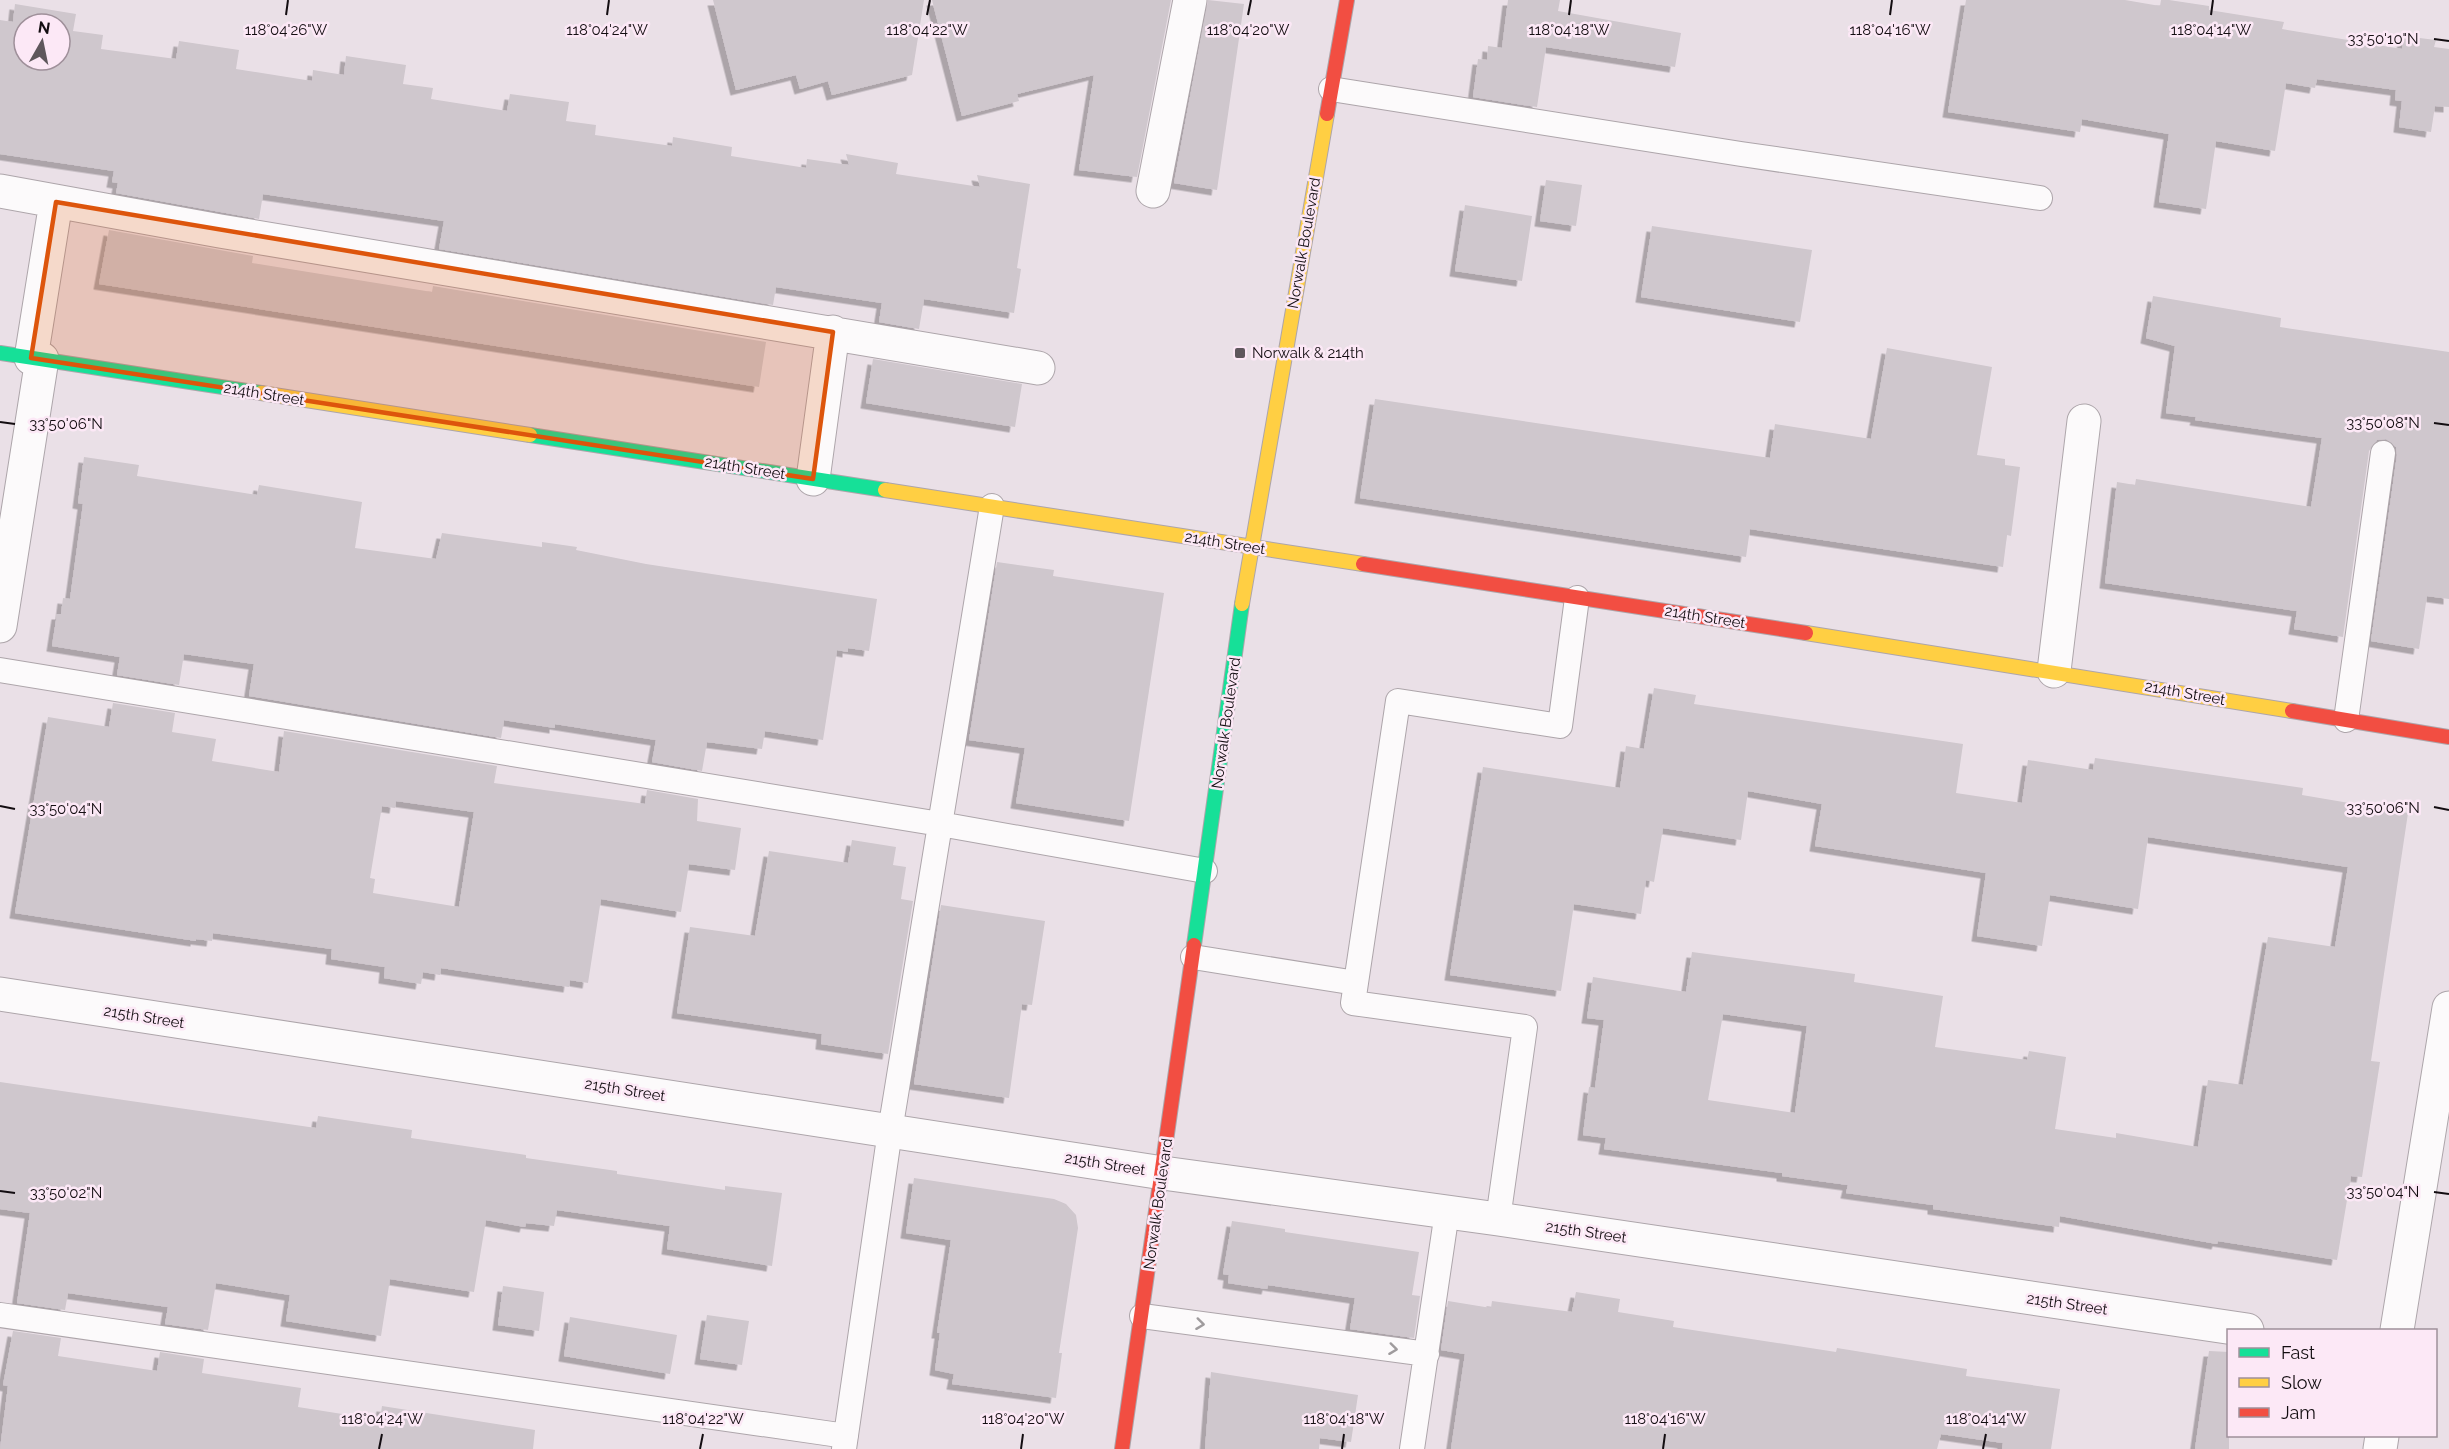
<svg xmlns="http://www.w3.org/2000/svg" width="2449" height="1449" font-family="Raleway,sans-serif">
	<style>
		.building { fill: #cfc7cd; fill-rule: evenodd; filter: url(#shadow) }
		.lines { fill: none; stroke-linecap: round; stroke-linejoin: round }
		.lane-casing { stroke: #ada5aa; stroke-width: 26 }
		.street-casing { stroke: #ada5aa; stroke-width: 35 }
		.fast-casing { stroke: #ada5aa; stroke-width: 16 }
		.slow-casing { stroke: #ada5aa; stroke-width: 16 }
		.jam-casing { stroke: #ada5aa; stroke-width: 16 }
		.lane { stroke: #fcfafb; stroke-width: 24 }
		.street { stroke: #fcfafb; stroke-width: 33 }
		.fast { stroke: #16e098; stroke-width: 14 }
		.slow { stroke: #ffcf43; stroke-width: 14 }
		.jam { stroke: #f24e42; stroke-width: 14 }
		.oneway { stroke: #9f9b9d }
		.marked { fill: #dd550c; fill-opacity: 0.2; stroke: #dd550c; stroke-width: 4.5; stroke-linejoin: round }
		.ticks { fill: none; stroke: #130d11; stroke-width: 2 }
		.poi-dot { fill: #5e575c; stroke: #fce8f6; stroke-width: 2 }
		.labels { text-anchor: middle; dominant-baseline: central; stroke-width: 5; stroke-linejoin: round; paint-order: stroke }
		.street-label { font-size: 15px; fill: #130d11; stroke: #fce8f6 }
		.poi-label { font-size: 15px; fill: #130d11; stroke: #fce8f6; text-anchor: start }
		.ticks-label { font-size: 15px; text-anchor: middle; fill: #130d11; stroke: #fce8f6; stroke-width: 5; stroke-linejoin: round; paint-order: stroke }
	</style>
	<defs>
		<filter id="shadow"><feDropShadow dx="-5.5" dy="5.5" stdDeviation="0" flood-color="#0004"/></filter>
	</defs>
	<rect width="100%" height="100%" fill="#eae0e7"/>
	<path class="building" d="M 713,0 L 924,0 L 912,75 L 832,95 L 828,81 L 800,89 L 796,75 L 736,90 Z
		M 932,0 L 1171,0 L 1137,177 L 1079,170 L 1094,75 L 1017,94 L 1019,101 L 962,116 Z
		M 1208,0 L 1244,4 L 1217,190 L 1174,183 Z
		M 1508,0 L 1560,0 L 1558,11 L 1681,33 L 1675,67 L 1546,47 L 1537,107 L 1473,97 L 1478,59 L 1487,60 L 1488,46 L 1502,48 Z
		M 1966,0 L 2125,0 L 2160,6 L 2161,0 L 2169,0 L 2209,6 L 2209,10 L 2284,22 L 2282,29 L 2402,49 L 2403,36 L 2436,40 L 2434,47 L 2449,49 L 2449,107 L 2435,106 L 2431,132 L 2399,127 L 2402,101 L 2395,100 L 2396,90 L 2317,79 L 2315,88 L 2286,83 L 2275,151 L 2216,141 L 2206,209 L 2159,202 L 2169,134 L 2082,119 L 2080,132 L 1948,112 Z
		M 15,4 L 76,14 L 73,31 L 103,35 L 101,49 L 176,59 L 179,41 L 239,50 L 236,69 L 312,81 L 313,70 L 344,75 L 346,56 L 406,65 L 403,84 L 433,88 L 431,99 L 507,111 L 510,94 L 569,102 L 566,121 L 596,125 L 595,135 L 672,146 L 673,137 L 732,147 L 731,156 L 806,168 L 807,159 L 849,165 L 846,154 L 898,163 L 896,174 L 980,187 L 977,175 L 1030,184 L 1017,268 L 1021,269 L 1014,313 L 924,299 L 919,329 L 879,322 L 882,303 L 776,287 L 773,305 L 439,249 L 444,221 L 263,194 L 259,219 L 116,193 L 118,183 L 112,182 L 114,171 L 0,154 L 0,20 L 13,22 ZM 24,24 L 60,24 L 60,60 L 24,60 Z
		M 1546,180 L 1582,185 L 1576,226 L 1540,221 Z
		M 1465,205 L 1532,216 L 1522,281 L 1455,271 Z
		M 1652,226 L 1812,250 L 1800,322 L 1641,297 Z
		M 109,230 L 253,256 L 252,263 L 432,292 L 433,286 L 766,342 L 759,387 L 99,284 Z
		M 2153,296 L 2281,318 L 2280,327 L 2449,352 L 2449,599 L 2427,596 L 2419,649 L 2371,641 L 2397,455 L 2396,447 L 2386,439 L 2377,440 L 2369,451 L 2343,637 L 2294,629 L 2297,611 L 2105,583 L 2117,482 L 2135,485 L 2136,479 L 2311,507 L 2322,438 L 2195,420 L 2196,417 L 2166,413 L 2175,346 L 2146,338 Z
		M 1887,348 L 1992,367 L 1977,455 L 2005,459 L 2005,465 L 2020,467 L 2011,536 L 2007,535 L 2003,567 L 1750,529 L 1746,557 L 1360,498 L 1375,399 L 1770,458 L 1775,424 L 1871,439 Z
		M 873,359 L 1022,384 L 1015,427 L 866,403 Z
		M 84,457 L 139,465 L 137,476 L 257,495 L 259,485 L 362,502 L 355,548 L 436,559 L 442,533 L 542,547 L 542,542 L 577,547 L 576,550 L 646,564 L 877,599 L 869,651 L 848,648 L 848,652 L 837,650 L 823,740 L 765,731 L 762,749 L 707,742 L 702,771 L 652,762 L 656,740 L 555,724 L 555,728 L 504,720 L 501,738 L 249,696 L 254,664 L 184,654 L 179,685 L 117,675 L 120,657 L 52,646 L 57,614 L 61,614 L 63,598 L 70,599 L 83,504 L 78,503 Z
		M 997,562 L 1054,570 L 1053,576 L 1164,593 L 1129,821 L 1016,803 L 1025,748 L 969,740 Z
		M 1654,688 L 1696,695 L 1694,704 L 1963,744 L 1956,793 L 2022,803 L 2028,760 L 2093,770 L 2095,758 L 2303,788 L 2302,795 L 2408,813 L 2371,1061 L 2380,1062 L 2362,1177 L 2351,1176 L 2337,1260 L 2218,1241 L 2217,1244 L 2060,1216 L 2059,1227 L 1933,1209 L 1933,1205 L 1846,1193 L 1848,1185 L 1782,1176 L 1782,1173 L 1604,1149 L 1606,1138 L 1583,1135 L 1589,1087 L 1595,1088 L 1604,1020 L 1587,1018 L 1593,977 L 1686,992 L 1692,952 L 1855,974 L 1854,982 L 1943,996 L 1935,1047 L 2027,1060 L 2029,1051 L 2066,1057 L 2055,1129 L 2116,1138 L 2116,1133 L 2198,1147 L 2208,1080 L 2243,1085 L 2268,937 L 2335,947 L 2348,867 L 2148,837 L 2138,909 L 2050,895 L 2042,946 L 1977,936 L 1986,873 L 1815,846 L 1822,804 L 1748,791 L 1741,840 L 1663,828 L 1654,882 L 1646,880 L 1641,914 L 1574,904 L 1561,991 L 1450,975 L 1483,767 L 1620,788 L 1626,746 L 1644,749 ZM 1723,1014 L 1807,1026 L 1795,1113 L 1708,1100 Z
		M 113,703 L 175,713 L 172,732 L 216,739 L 212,761 L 279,772 L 284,731 L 497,766 L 494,783 L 645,804 L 647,790 L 698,799 L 697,821 L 741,828 L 735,870 L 689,864 L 681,912 L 601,899 L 588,983 L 570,980 L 569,987 L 441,968 L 440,975 L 423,972 L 421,984 L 384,978 L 385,967 L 331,959 L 332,949 L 213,933 L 212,941 L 196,939 L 196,941 L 15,913 L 48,717 L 109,727 ZM 396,801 L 474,812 L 459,907 L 373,893 L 375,879 L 370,878 L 382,806 L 395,808 Z
		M 852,840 L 896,847 L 893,865 L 906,867 L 901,899 L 913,901 L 888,1054 L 821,1044 L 822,1034 L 677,1013 L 690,927 L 755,936 L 769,851 L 848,863 Z
		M 941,905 L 1045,921 L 1032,1005 L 1022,1004 L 1009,1098 L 914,1084 Z
		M 0,1082 L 316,1128 L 318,1116 L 412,1130 L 411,1138 L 526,1155 L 526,1158 L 617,1171 L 617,1174 L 725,1190 L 725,1186 L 782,1193 L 772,1266 L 667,1249 L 670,1226 L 557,1210 L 554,1226 L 526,1223 L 525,1227 L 486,1220 L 474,1292 L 390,1279 L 381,1336 L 286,1321 L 290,1295 L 216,1283 L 208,1330 L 165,1324 L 168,1307 L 68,1293 L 65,1310 L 17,1303 L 30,1213 L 0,1209 Z
		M 914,1178 L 1054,1199 L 1066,1204 L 1076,1215 L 1078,1228 L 1059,1353 L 1062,1353 L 1056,1398 L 952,1384 L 954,1374 L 935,1370 L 940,1333 L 937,1333 L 951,1240 L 906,1233 Z
		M 1232,1221 L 1285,1229 L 1285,1232 L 1419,1252 L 1412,1295 L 1420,1296 L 1414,1338 L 1350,1329 L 1355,1298 L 1268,1285 L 1267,1289 L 1228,1283 L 1229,1275 L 1223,1274 Z
		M 503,1286 L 544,1292 L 539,1331 L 498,1325 Z
		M 1576,1292 L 1620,1299 L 1618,1312 L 1674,1321 L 1673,1327 L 1836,1352 L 1837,1348 L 1967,1369 L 1966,1376 L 2060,1389 L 2051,1449 L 2002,1449 L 2003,1443 L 1941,1434 L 1937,1449 L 1451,1449 L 1465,1354 L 1441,1350 L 1448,1301 L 1491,1308 L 1492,1301 L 1572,1312 Z
		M 707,1315 L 749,1321 L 742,1365 L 700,1359 Z
		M 570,1317 L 677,1335 L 670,1374 L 564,1356 Z
		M 13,1331 L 61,1338 L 58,1356 L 157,1371 L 160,1352 L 204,1359 L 202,1373 L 301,1388 L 298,1407 L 380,1420 L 382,1406 L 535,1430 L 533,1449 L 0,1449 L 8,1386 L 3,1385 Z
		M 2209,1351 L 2229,1352 L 2229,1449 L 2195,1449 Z
		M 1211,1372 L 1358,1395 L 1351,1442 L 1320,1438 L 1319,1449 L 1205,1449 Z"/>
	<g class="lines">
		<defs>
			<path id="lane" d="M 1331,89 L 1741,154 L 2040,198
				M 0,670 L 940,824 L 1205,871
				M 2346,720 L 2383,453
				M 1193,957 L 1356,983
				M 1498,1219 L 1525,1027 L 1353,1003 L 1398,701 L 1560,726 L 1577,598
				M 0,1315 L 846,1436
				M 1142,1316 L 1427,1354
				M 844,1449 L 890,1131 L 992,506
				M 1412,1449 L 1447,1212"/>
			<path id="street" d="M 0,191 L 220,231 L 1038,368
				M 1153,191 L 1190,0
				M 31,358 L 56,202
				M 813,479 L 833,332
				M 0,626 L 42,359
				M 2054,671 L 2084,421
				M 0,994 L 1163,1173 L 1498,1219 L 2247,1330
				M 2397,1330 L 2449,1008
				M 2380,1449 L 2382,1436"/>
			<path id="fast" d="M 0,353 L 261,393
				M 530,435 L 885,490
				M 1194,945 L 1242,604"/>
			<path id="slow" d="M 261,393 L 530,435
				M 885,490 L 1363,564
				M 1242,604 L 1327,114
				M 1806,633 L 2292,711"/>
			<path id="jam" d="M 1327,114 L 1347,0
				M 1363,564 L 1806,633
				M 2292,711 L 2449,737
				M 1122,1449 L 1194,945"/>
		</defs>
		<use href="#lane" class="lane-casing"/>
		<use href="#street" class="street-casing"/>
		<use href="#fast" class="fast-casing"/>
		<use href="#slow" class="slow-casing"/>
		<use href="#jam" class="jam-casing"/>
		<use href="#lane" class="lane"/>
		<use href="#street" class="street"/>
		<use href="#fast" class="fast"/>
		<use href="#slow" class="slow"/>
		<use href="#jam" class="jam"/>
	</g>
	<defs><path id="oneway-chevron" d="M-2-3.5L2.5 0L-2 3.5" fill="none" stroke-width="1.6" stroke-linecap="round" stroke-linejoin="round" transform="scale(1.5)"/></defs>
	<g class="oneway">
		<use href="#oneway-chevron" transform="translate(1200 1324) rotate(7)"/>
		<use href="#oneway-chevron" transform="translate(1393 1349) rotate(7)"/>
	</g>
	<path class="marked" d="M 56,202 L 833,332 L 813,479 L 31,358 Z"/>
	<path class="ticks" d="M 286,15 L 288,0M 607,15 L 609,0M 927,15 L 930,0M 1248,15 L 1251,0M 1569,15 L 1571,0M 1890,15 L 1892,0M 2211,15 L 2213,0M 2434,39 L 2449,41M 0,422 L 15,424M 2434,423 L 2449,425M 0,806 L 15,809M 2434,807 L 2449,810M 0,1191 L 15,1193M 2434,1192 L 2449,1194M 379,1449 L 382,1434M 700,1449 L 703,1434M 1021,1449 L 1023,1434M 1342,1449 L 1344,1434M 1663,1449 L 1665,1434M 1983,1449 L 1986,1434"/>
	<rect class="poi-dot" x="1234" y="347" width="12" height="12" rx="3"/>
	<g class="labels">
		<g class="street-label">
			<text transform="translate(1304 243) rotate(-80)">Norwalk Boulevard</text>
			<text transform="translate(264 394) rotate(9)">214th Street</text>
			<text transform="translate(745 468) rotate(9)">214th Street</text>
			<text transform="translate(1225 543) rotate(9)">214th Street</text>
			<text transform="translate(1705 617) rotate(9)">214th Street</text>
			<text transform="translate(2185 693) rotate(10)">214th Street</text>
			<text transform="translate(1226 723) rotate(-82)">Norwalk Boulevard</text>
			<text transform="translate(144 1017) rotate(9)">215th Street</text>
			<text transform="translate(625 1090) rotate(9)">215th Street</text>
			<text transform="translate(1105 1164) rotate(9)">215th Street</text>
			<text transform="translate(1158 1204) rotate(-82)">Norwalk Boulevard</text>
			<text transform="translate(1586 1232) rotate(8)">215th Street</text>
			<text transform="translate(2067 1304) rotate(8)">215th Street</text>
		</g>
		<g class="poi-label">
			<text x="1252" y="353">Norwalk &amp; 214th</text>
		</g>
	</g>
	<g class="ticks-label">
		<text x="286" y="35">118°04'26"W</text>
		<text x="607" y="35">118°04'24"W</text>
		<text x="927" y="35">118°04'22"W</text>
		<text x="1248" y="35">118°04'20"W</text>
		<text x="1569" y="35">118°04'18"W</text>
		<text x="1890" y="35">118°04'16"W</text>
		<text x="2211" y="35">118°04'14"W</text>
		<text x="2383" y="44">33°50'10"N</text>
		<text x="2383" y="428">33°50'08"N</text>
		<text x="66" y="429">33°50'06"N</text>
		<text x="2383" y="813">33°50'06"N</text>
		<text x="66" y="814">33°50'04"N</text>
		<text x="2383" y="1197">33°50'04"N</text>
		<text x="66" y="1198">33°50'02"N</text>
		<text x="382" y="1424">118°04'24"W</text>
		<text x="703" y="1424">118°04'22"W</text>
		<text x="1023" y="1424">118°04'20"W</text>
		<text x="1344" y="1424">118°04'18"W</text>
		<text x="1665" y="1424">118°04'16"W</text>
		<text x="1986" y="1424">118°04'14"W</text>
	</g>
	<rect x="2227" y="1329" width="210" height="108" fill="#fce8f6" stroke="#9f909a" stroke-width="1.5"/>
	<rect x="2239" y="1348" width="30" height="9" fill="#16e098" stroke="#9f909a" stroke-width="1.5"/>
	<text x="2281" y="1359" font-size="18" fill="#130d11">Fast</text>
	<rect x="2239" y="1378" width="30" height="9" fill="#ffcf43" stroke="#9f909a" stroke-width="1.5"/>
	<text x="2281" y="1389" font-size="18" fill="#130d11">Slow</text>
	<rect x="2239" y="1408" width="30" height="9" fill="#f24e42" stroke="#9f909a" stroke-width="1.5"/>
	<text x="2281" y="1419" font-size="18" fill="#130d11">Jam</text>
	<g transform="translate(42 42) rotate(9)"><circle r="28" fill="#fce8f6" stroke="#9f909a" stroke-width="1.5"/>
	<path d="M0-4.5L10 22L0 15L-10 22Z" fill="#5e575c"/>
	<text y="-9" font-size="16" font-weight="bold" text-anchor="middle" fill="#130d11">N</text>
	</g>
</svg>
